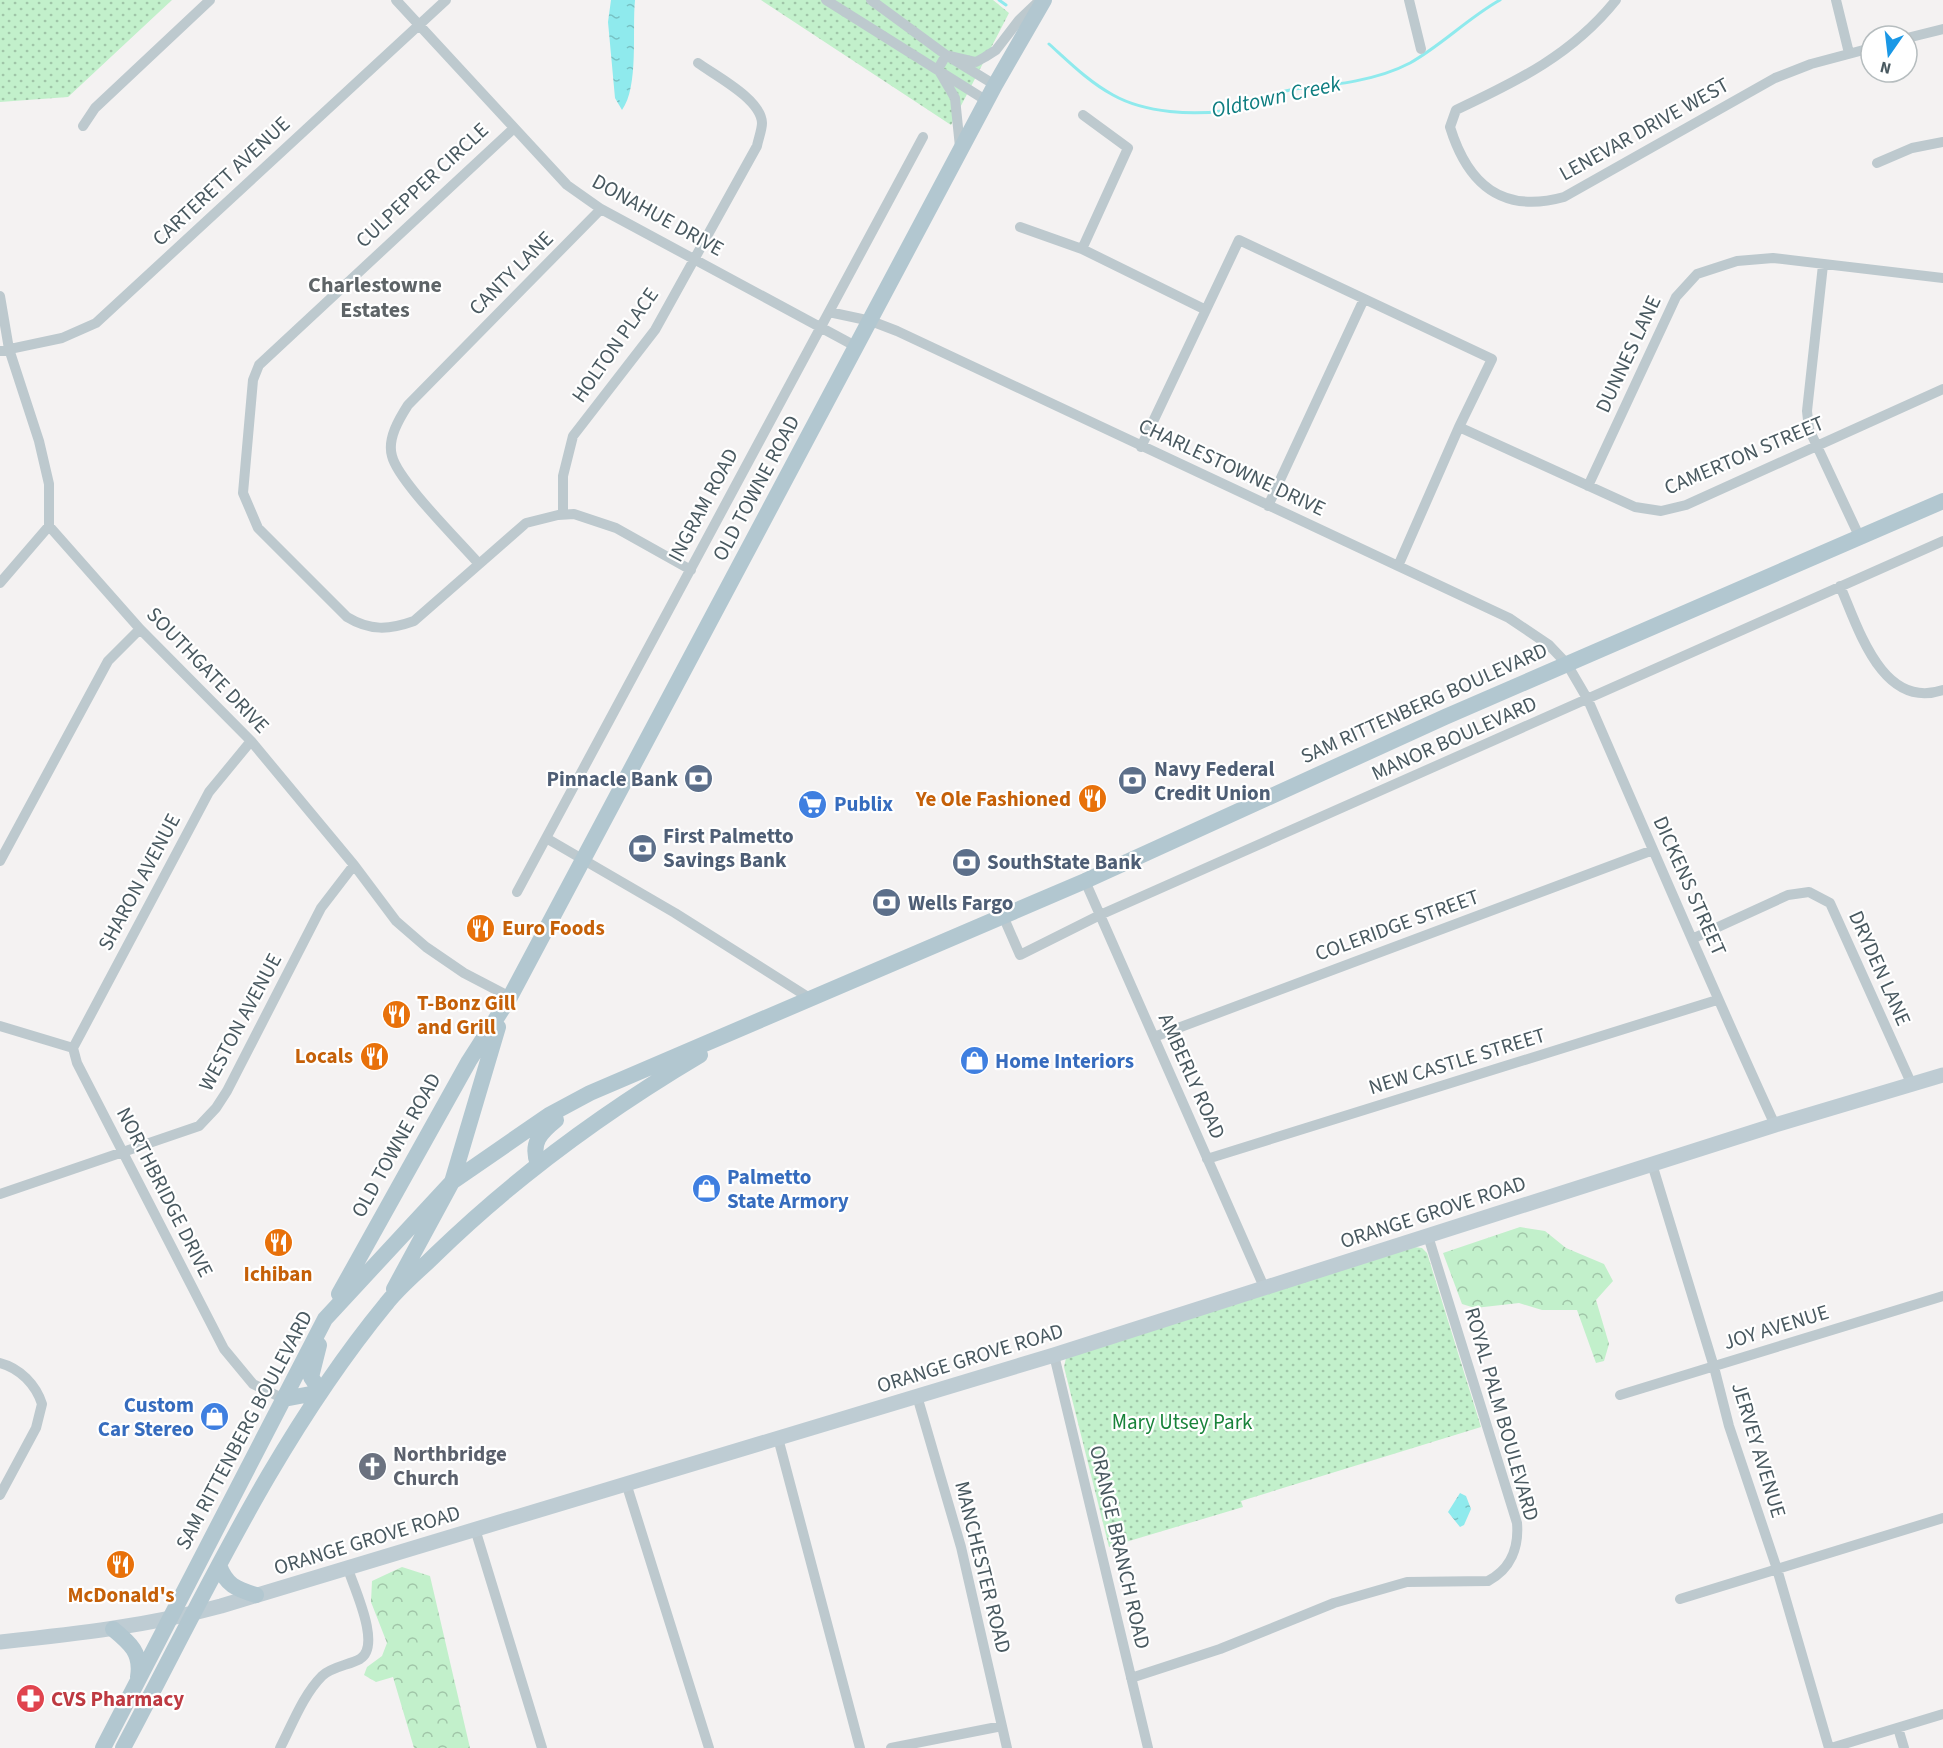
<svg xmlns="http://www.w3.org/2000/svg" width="1943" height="1748" font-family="'Source Sans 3',sans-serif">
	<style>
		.forest { fill: url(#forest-crowns) }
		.park { fill: url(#park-dots) }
		.water { fill: url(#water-ripples) }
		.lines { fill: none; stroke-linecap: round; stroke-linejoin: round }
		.stream { stroke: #8feaed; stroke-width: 3 }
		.street { stroke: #bdc9ce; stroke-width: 10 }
		.secondary { stroke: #beccd3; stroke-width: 15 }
		.primary { stroke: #b2c7d0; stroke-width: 16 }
		.labels { text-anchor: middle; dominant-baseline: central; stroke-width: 4.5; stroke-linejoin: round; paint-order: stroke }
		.street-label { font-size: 21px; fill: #495960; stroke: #fff }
		.service-label { font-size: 21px; font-weight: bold; fill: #4e5e75; stroke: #fff; text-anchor: start }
		.food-label { font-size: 21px; font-weight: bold; fill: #c56008; stroke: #fff; text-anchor: end }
		.shop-label { font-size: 21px; font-weight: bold; fill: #366cbe; stroke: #fff; text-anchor: start }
		.park-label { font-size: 21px; fill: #18833a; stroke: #fff }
		.worship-label { font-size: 21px; font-weight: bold; fill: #5b616d; stroke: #fff; text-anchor: start }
		.health-label { font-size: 21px; font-weight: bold; fill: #be3a42; stroke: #fff; text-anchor: start }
		.water-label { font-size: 22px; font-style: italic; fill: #0e7d80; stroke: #fff }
		.neighbourhood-label { font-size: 22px; font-weight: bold; fill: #5e6467; stroke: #fff }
	</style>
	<defs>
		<pattern id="forest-crowns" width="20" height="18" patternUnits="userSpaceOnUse" patternTransform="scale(1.5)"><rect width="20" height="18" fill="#c2f0cb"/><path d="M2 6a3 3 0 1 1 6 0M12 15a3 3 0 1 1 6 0" fill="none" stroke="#a0c5a8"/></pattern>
		<pattern id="park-dots" width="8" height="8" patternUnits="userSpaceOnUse" patternTransform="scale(1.5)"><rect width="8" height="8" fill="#c2f0cb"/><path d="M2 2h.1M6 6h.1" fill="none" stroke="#a0c5a8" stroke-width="1.8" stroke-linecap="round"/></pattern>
		<pattern id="water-ripples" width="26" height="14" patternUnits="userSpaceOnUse" patternTransform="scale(1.5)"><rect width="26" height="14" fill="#8feaed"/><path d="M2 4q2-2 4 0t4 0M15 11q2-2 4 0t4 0" fill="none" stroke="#77c1c3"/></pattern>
	</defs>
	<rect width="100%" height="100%" fill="#f4f2f2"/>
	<path class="forest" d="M 1520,1227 L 1545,1231 L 1566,1248 L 1604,1264 L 1613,1281 L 1596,1300 L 1609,1344 L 1604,1361 L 1596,1363 L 1577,1310 L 1542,1310 L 1519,1303 L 1475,1308 L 1462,1304 L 1443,1253 Z
		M 402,1567 L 430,1576 L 470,1748 L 414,1748 L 393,1677 L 376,1682 L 364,1675 L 367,1667 L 382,1656 L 387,1643 L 371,1602 L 372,1581 Z"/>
	<path class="park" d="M 0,0 L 172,0 L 68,97 L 0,102 Z
		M 761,0 L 993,0 L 1009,13 L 951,125 Z
		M 1414,1247 L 1422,1248 L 1427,1253 L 1481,1427 L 1241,1501 L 1243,1507 L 1109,1547 L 1064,1367 L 1066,1358 Z"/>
	<path class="water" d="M 611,0 L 635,0 C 632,30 639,87 622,110 L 615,98 L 608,22 Z
		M 1460,1493 L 1466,1496 L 1471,1509 L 1464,1525 L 1460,1527 L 1448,1512 Z"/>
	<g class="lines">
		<path class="stream" d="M 999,0 L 1006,5
			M 1049,44 C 1069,62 1089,82 1113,95 C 1145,113 1194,116 1229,110 C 1252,106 1272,92 1295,89 C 1333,85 1376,81 1410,63 C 1442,45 1468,18 1500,0"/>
		<path class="street" d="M 396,0 L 567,185 L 601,209 L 857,347
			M 826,0 L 987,101
			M 871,0 L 946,55 L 995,85
			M 1409,0 L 1421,49
			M 1616,0 C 1573,54 1518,81 1456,110 L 1450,127 C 1468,185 1502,214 1564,197 L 1775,78 L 1811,64 L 1871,48
			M 1836,0 L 1849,53
			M 1907,38 L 1943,29
			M 83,126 L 95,108 L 210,0
			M 514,128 L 259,365 L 253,380 L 243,493 L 258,528 L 347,617 C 370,631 389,630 414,621 L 526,523 L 558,515 L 574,514 L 616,528 L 691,570
			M 960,147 L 955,98 L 938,69 L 946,55 L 976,62 L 985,57 L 996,50 L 1019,20 L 1039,1
			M 1877,163 L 1912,148 L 1943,142
			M 1020,227 L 1082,249 L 1206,310
			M 1082,249 L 1128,148 L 1083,115
			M 1823,265 L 1807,411 L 1809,429 L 1860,538
			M 0,296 L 9,349 L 39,441 L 49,484 L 49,526 L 140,629 L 251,741 L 354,865 L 396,921 L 426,947 L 464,973 L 510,997
			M 829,312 L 871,321 L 897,331 L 1509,618 L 1549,645 L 1567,664 L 1588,700 C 1650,842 1710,984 1775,1125
			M 0,351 L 62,338 L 96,323 L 446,0
			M 1459,427 L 1635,507 L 1661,511 L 1686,505 L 1943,389
			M 1141,447 L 1239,240 L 1492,359 L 1459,427 L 1398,566
			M 1588,486 L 1676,297 L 1697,274 L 1737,261 L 1773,258 L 1943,278
			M 1268,506 L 1364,299
			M 563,514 L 563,476 L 573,436 L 655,330 L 757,146 C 758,140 762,130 762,123 C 761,99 716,76 698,63
			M 479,564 C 460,542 398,481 392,456 C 387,439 399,419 408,405 L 601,209
			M 0,583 L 49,526
			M 1840,586 C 1858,627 1882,711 1943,690
			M 546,838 L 675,913 L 811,999
			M 0,861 L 108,661 L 140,629
			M 1085,881 L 1264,1287
			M 517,892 L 923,137
			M 1003,916 L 1020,955 L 1100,915 L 1943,541
			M 1694,938 L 1788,895 L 1809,892 L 1830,903 L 1912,1085
			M 0,1026 L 73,1048 L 77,1063 L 224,1349 L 253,1384 L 284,1399
			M 1154,1037 L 1653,850
			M 73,1048 L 209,792 L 251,741
			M 1207,1159 L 1717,1000
			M 1652,1164 L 1714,1367 L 1729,1426 L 1777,1569 L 1829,1748
			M 0,1194 L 199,1126 L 216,1108 L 227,1091 L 321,908 L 354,865
			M 1054,1355 L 1148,1748
			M 0,1363 C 20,1368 36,1385 42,1404 L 36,1428 L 0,1495
			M 1620,1395 L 1943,1296
			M 917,1396 L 961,1547 L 1007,1748
			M 778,1438 L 860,1748
			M 626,1483 L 709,1748
			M 475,1529 L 542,1748
			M 1680,1599 L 1943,1518
			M 1131,1678 L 1220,1649 L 1334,1603 L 1407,1582 L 1488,1581 C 1511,1569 1519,1547 1517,1523 L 1428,1236
			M 1898,1728 L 1904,1748
			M 280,1748 C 292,1725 303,1695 322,1676 C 331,1667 349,1665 360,1659 C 382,1646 354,1588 348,1569
			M 891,1748 L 1002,1726
			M 1831,1748 L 1943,1714"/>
		<path class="secondary" d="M 0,1642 C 75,1634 148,1626 221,1606 L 1054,1355 L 1775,1125 L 1943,1075"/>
		<path class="primary" d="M 538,1164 C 530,1143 541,1132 556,1120
			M 394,1289 L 452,1182 L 498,1027
			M 339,1294 L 469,1061 L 510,997 L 995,85 L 1044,0
			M 284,1399 L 321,1392 L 311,1377 L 319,1345
			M 219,1565 C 226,1585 236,1589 256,1595
			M 113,1629 C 130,1643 142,1653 138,1677
			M 103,1748 L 325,1319 L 452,1182 L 549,1115 L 590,1093 L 1085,881 L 1445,717 L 1943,501
			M 123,1748 C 204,1596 276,1438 386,1304 C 400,1286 419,1271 435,1255 C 514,1178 604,1112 700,1055"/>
	</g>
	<defs>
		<symbol id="bank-disc" viewBox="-11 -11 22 22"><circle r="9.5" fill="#5c6f8a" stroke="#fff"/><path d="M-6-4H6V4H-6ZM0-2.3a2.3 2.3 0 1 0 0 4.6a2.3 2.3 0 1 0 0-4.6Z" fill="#fff"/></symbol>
		<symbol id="restaurant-disc" viewBox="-11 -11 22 22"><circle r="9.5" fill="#e8710a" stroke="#fff"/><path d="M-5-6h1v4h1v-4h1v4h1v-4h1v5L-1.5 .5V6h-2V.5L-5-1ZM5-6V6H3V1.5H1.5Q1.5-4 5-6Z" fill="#fff"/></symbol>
		<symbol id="supermarket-disc" viewBox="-11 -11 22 22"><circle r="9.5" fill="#3f7fe0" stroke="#fff"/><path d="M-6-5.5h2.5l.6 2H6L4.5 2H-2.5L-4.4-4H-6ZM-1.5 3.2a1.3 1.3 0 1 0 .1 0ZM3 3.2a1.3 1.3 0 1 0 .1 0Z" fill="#fff"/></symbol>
		<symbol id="shop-disc" viewBox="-11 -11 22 22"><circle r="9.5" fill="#3f7fe0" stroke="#fff"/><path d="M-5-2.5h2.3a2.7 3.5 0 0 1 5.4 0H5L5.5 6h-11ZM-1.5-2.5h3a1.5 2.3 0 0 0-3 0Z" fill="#fff"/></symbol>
		<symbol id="church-disc" viewBox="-11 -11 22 22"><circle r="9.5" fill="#6b7280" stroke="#fff"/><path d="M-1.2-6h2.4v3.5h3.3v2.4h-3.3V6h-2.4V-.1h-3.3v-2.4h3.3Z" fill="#fff"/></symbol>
		<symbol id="pharmacy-disc" viewBox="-11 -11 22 22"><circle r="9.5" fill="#e0444e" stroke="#fff"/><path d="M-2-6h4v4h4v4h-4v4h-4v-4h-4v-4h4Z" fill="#fff"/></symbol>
	</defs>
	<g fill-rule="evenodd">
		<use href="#bank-disc" x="682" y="762" width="33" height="33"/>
		<use href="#bank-disc" x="1116" y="764" width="33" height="33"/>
		<use href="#restaurant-disc" x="1076" y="782" width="33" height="33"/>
		<use href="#supermarket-disc" x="796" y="788" width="33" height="33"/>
		<use href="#bank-disc" x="626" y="832" width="33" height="33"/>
		<use href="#bank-disc" x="950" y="846" width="33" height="33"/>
		<use href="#bank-disc" x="870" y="886" width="33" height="33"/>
		<use href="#restaurant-disc" x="464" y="912" width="33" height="33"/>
		<use href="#restaurant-disc" x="380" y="998" width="33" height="33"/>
		<use href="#restaurant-disc" x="358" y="1040" width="33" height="33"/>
		<use href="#shop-disc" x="958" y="1044" width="33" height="33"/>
		<use href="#shop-disc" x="690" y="1172" width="33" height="33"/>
		<use href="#restaurant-disc" x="262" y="1226" width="33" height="33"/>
		<use href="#shop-disc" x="198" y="1400" width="33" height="33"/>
		<use href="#church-disc" x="356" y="1450" width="33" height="33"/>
		<use href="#restaurant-disc" x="104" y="1548" width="33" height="33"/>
		<use href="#pharmacy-disc" x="14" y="1682" width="33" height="33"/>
	</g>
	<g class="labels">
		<g class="street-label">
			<text transform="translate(1644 129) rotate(-29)">LENEVAR DRIVE WEST</text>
			<text transform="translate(221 181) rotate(-43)">CARTERETT AVENUE</text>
			<text transform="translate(422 185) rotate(-43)">CULPEPPER CIRCLE</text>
			<text transform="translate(658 215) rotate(29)">DONAHUE DRIVE</text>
			<text transform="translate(511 273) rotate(-45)">CANTY LANE</text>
			<text transform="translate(615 345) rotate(-55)">HOLTON PLACE</text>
			<text transform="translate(1628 354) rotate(-65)">DUNNES LANE</text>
			<text transform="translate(1744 455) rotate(-23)">CAMERTON STREET</text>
			<text transform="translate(1232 467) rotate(25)">CHARLESTOWNE DRIVE</text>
			<text transform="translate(756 488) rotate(-62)">OLD TOWNE ROAD</text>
			<text transform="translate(703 505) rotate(-62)">INGRAM ROAD</text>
			<text transform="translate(208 670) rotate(46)">SOUTHGATE DRIVE</text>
			<text transform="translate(1424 703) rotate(-24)">SAM RITTENBERG BOULEVARD</text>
			<text transform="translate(1454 738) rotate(-24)">MANOR BOULEVARD</text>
			<text transform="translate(139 882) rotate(-62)">SHARON AVENUE</text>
			<text transform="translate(1690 886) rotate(66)">DICKENS STREET</text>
			<text transform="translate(1397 925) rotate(-20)">COLERIDGE STREET</text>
			<text transform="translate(1880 968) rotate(66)">DRYDEN LANE</text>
			<text transform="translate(240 1022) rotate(-62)">WESTON AVENUE</text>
			<text transform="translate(1457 1061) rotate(-17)">NEW CASTLE STREET</text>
			<text transform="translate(1192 1076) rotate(66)">AMBERLY ROAD</text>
			<text transform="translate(396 1145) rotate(-61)">OLD TOWNE ROAD</text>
			<text transform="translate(165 1192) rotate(63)">NORTHBRIDGE DRIVE</text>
			<text transform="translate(1433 1212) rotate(-18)">ORANGE GROVE ROAD</text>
			<text transform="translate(1776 1327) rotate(-17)">JOY AVENUE</text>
			<text transform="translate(970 1358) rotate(-17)">ORANGE GROVE ROAD</text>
			<text transform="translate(1502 1414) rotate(74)">ROYAL PALM BOULEVARD</text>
			<text transform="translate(244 1430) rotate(-62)">SAM RITTENBERG BOULEVARD</text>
			<text transform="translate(1759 1450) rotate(73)">JERVEY AVENUE</text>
			<text transform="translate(367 1540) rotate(-17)">ORANGE GROVE ROAD</text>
			<text transform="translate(1120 1547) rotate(77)">ORANGE BRANCH ROAD</text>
			<text transform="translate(983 1567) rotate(76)">MANCHESTER ROAD</text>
		</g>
		<g class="service-label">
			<text x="1154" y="769">Navy Federal<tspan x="1154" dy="24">Credit Union</tspan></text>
			<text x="678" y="779" text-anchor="end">Pinnacle Bank</text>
			<text x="663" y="836">First Palmetto<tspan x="663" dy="24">Savings Bank</tspan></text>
			<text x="987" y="862">SouthState Bank</text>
			<text x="908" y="903">Wells Fargo</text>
		</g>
		<g class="food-label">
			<text x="1071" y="799">Ye Ole Fashioned</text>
			<text x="502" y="928" text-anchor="start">Euro Foods</text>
			<text x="417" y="1003" text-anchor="start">T-Bonz Gill<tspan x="417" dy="24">and Grill</tspan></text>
			<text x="353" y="1056">Locals</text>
			<text x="278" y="1274" text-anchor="middle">Ichiban</text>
			<text x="121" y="1595" text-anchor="middle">McDonald's</text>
		</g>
		<g class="shop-label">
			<text x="834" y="804">Publix</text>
			<text x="995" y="1061">Home Interiors</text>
			<text x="727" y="1177">Palmetto<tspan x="727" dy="24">State Armory</tspan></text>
			<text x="194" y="1405" text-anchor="end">Custom<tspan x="194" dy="24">Car Stereo</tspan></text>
		</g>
		<g class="park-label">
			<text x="1182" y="1422">Mary Utsey Park</text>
		</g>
		<g class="worship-label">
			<text x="393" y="1454">Northbridge<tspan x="393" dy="24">Church</tspan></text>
		</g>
		<g class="health-label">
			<text x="51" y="1699">CVS Pharmacy</text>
		</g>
		<g class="water-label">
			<text transform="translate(1276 97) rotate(-12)">Oldtown Creek</text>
		</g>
		<g class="neighbourhood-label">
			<text x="375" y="285">Charlestowne<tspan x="375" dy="25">Estates</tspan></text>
		</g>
	</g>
	<g transform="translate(1889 54) rotate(194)"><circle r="28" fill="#ffffff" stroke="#b6bdbf" stroke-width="1.5"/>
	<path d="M0-4.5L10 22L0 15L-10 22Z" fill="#1a98e6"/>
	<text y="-9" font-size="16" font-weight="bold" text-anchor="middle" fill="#495960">N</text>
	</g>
</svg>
